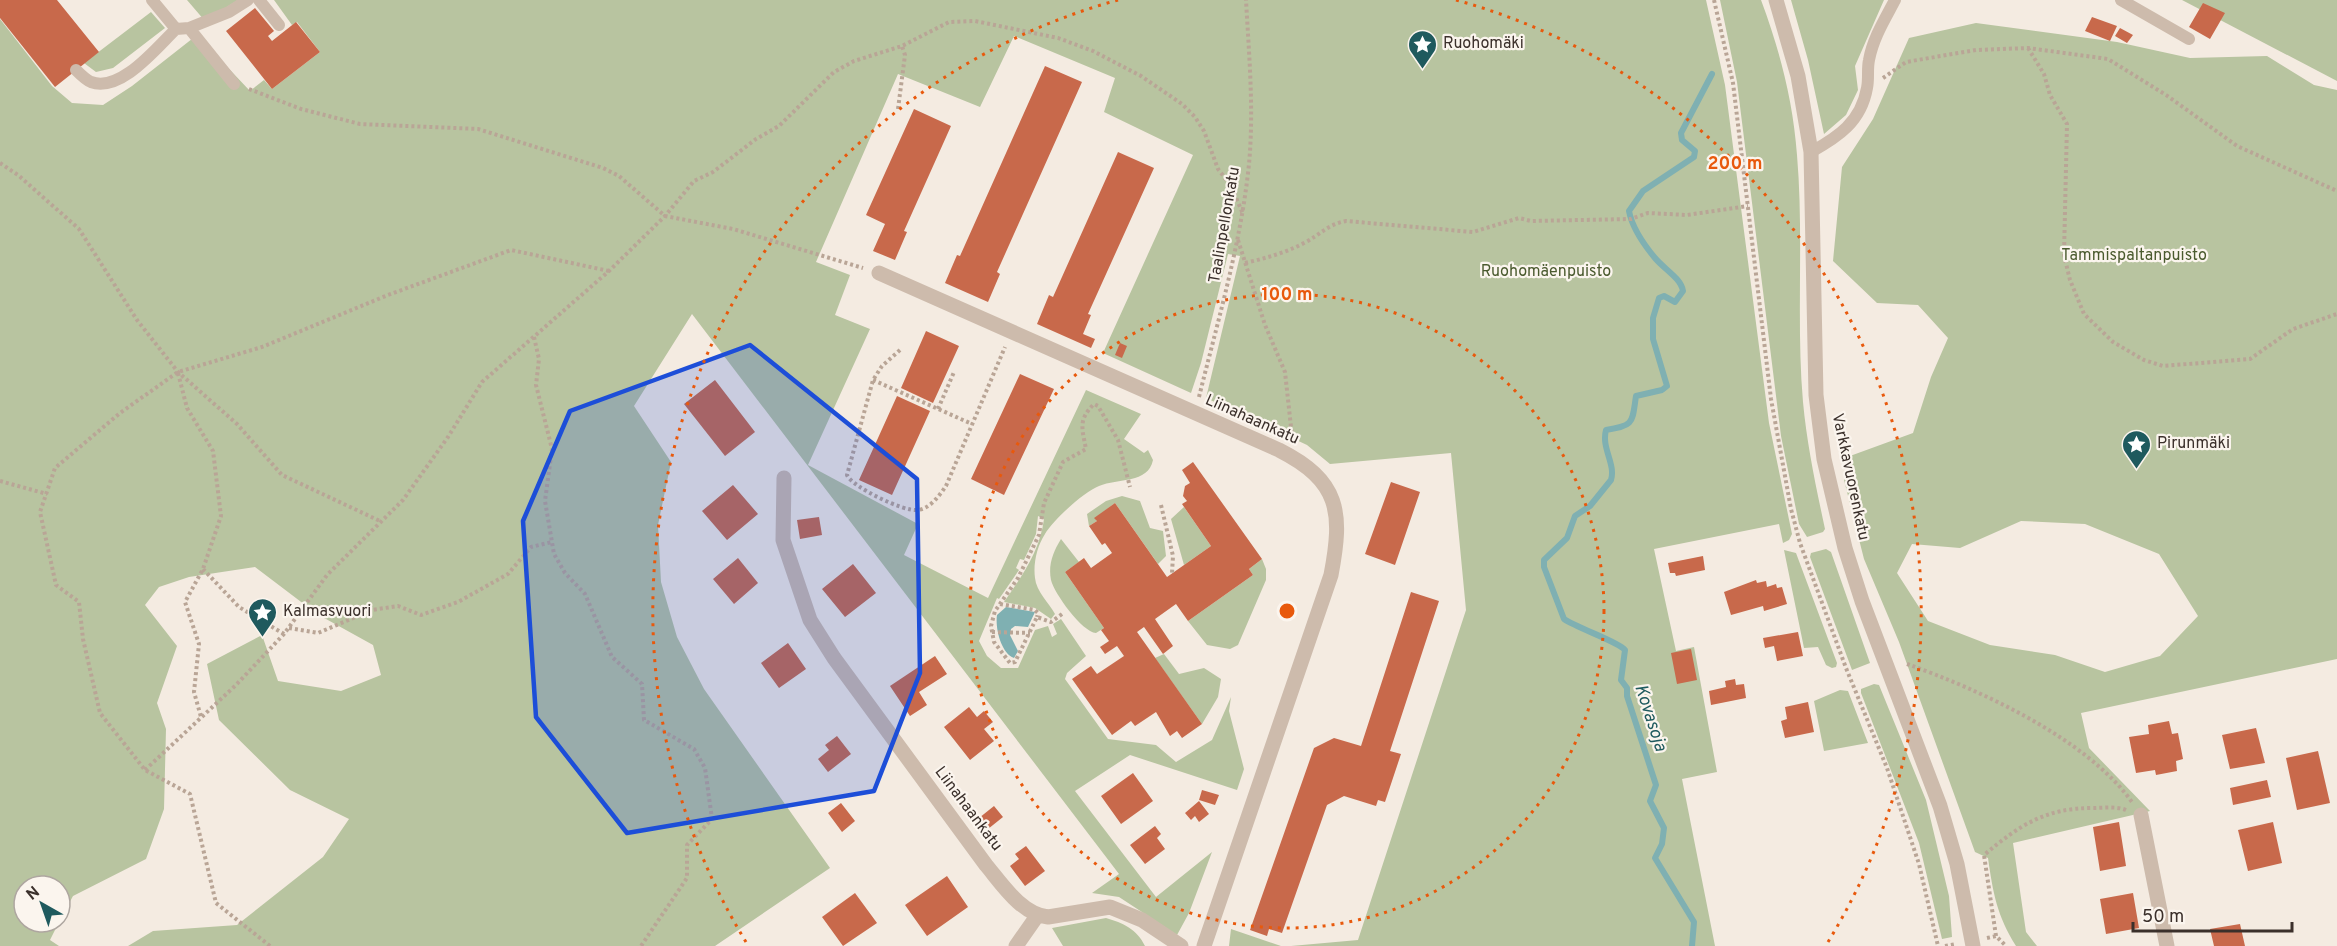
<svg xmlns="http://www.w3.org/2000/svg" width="2337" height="946" font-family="Overpass,sans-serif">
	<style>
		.green { fill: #b8c4a0; fill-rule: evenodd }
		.water { fill: #7fb0b2 }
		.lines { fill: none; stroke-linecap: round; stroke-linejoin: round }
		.stream { stroke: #7fb0b2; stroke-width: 6 }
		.building { fill: #c8694b }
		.path { stroke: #b9a596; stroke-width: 4; stroke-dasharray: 3 3; stroke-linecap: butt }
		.service { stroke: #cdbbac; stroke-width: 12 }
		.minor { stroke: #cdbbac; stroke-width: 15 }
		.tertiary { stroke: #cdbbac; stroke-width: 15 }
		.marked { fill: #1d4ed8; fill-opacity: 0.2; stroke: #1d4ed8; stroke-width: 4.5; stroke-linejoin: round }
		.ring { fill: none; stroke: #e8590c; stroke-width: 3; stroke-dasharray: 3 6 }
		.labels { text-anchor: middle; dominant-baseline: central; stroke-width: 4.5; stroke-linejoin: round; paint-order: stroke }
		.poi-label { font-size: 16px; fill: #3b302b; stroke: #fbf5ee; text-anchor: start }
		.street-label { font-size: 16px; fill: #3b302b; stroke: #fbf5ee }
		.park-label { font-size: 16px; fill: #4a5a2e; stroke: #fbf5ee }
		.water-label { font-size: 18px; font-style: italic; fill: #1f5a5e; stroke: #fbf5ee }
		.centre { fill: #e8590c; stroke: #fbf5ee; stroke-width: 3 }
		.ring-label { font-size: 18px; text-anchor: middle; font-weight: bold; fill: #e8590c; stroke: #fbf5ee; stroke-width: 4.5; stroke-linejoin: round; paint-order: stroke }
	</style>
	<rect width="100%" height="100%" fill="#f4ebe1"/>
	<path class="green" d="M 187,0 L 238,0 L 205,21 Z
		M 274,0 L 1706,0 L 1725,85 L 1769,423 L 1792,534 L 1789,540 L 1783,543 L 1779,524 L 1654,549 L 1676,651 L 1694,647 L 1717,772 L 1682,779 L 1715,946 L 1291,946 L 1358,940 L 1466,610 L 1451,453 L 1330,464 L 1307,445 L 1206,398 L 1240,256 L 1228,254 L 1201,363 L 1191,393 L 1103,353 L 1193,155 L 1104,112 L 1115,78 L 1014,36 L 980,107 L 898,74 L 816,262 L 850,275 L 835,315 L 870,329 L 808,465 L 918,524 L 904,555 L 988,598 L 1086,390 L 1141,414 L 1124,439 L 1144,453 L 1148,450 L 1153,460 C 1148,484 1118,478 1099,486 C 1085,491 1053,520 1045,534 C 1037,546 1033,564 1035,578 C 1036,591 1049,603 1055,614 L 1051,619 L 1035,608 L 1004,602 C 1022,576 1040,551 1044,519 L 1038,516 L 1036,534 L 1024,560 L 1020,559 L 1016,568 L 1019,570 L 999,599 L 997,598 L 979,641 L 987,656 L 1001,668 L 1018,668 L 1035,630 L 1048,626 L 1052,637 L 1057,634 L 1053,624 L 1061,619 L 1086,656 L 1067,673 L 1065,679 L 1108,739 L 1156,745 L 1176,762 L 1212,740 L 1231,697 L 1229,711 L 1244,769 L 1237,790 L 1130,755 L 1075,791 L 1156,897 L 1212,852 L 1189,913 L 1177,935 L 1119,897 L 1092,893 L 1119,874 L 692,314 L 634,406 L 671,462 L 658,525 L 661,582 L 677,637 L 704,689 L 830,868 L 715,946 L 128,946 L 153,931 L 237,925 L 323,857 L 349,819 L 290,790 L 219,720 L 207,664 L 262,635 L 278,681 L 341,691 L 381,675 L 373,645 L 317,614 L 255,567 L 189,577 L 159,587 L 145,605 L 177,646 L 157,703 L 166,729 L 164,809 L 146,859 L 73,896 L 60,920 L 60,886 L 24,886 L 24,922 L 59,922 L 50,940 L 59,946 L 0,946 L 0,19 L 52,86 L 72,103 L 103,105 L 132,86 L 197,35 L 250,91 L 264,80 L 272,89 L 320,52 L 297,22 L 292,25 Z
		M 1720,0 L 1761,0 C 1780,51 1793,101 1797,155 C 1804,237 1796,321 1803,402 C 1807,445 1816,487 1825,529 L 1823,532 L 1807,537 L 1799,524 L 1781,436 L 1737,82 Z
		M 1791,0 L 1884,0 L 1855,66 L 1858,90 L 1846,115 L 1824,134 L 1808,60 Z
		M 2182,0 L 2337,0 L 2337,81 Z
		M 151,12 L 165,28 L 113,68 L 96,72 L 84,63 Z
		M 1976,23 L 2117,42 L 2190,58 L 2267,56 L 2314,85 L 2337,90 L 2337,659 L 2081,713 L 2089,748 L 2150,811 L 2013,843 L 2026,932 L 2037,946 L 2016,946 C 1997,916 1993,893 1988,858 L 1975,852 L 1899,642 L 1864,559 L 1844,480 L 1850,456 L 1913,433 L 1931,377 L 1948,338 L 1918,305 L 1877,303 L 1833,261 L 1842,167 L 1873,119 L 1909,38 ZM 2021,521 L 2085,524 L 2159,554 L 2198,616 L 2160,656 L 2105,672 L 2055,655 L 1990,645 L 1928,621 L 1897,573 L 1912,544 L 1960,548 Z
		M 1122,496 L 1140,501 L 1150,528 L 1163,531 L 1166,556 L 1158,564 L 1115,503 L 1095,518 L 1097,521 L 1089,526 L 1087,514 L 1106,501 Z
		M 1184,507 L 1211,546 L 1184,565 L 1171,519 Z
		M 1061,539 L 1079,562 L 1065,572 L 1104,628 L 1096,633 C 1082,632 1054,593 1051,580 C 1048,565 1053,552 1061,539 Z
		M 1826,549 L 1831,552 L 1870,663 L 1852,670 L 1810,557 L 1811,553 Z
		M 1784,550 L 1796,553 L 1837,663 L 1836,667 L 1832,668 L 1826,665 L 1818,647 L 1804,648 Z
		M 1262,559 L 1266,569 L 1266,580 L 1238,645 L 1230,649 L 1207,645 L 1188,621 L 1253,575 L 1249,569 Z
		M 1164,654 L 1179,674 L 1204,668 L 1221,679 L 1218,697 L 1202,724 L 1155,658 Z
		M 1874,684 L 1879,685 L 1926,800 L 1949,896 L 1952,937 L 1942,939 L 1919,843 L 1861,693 L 1861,689 Z
		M 1840,690 L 1848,691 L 1868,743 L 1824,751 L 1814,701 Z
		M 1106,918 C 1123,923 1137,929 1145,946 L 1063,946 L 1052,928 Z
		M 1231,929 L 1281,946 L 1229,946 Z"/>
	<path class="water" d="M 1006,607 L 1035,612 L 1028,627 L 1015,626 L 1011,629 L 1010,635 L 1018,651 L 1014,658 C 1001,653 995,628 997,615 Z"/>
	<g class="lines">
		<path class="stream" d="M 1692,946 L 1694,922 L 1655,858 L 1662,844 L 1664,828 L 1650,801 L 1656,785 L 1627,696 L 1627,688 L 1621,680 L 1625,650 C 1619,642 1577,628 1564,619 L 1544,567 L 1544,560 L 1567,538 L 1575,516 L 1590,506 L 1611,480 C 1616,464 1601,448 1606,430 C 1635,426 1632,422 1636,396 L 1662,390 L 1667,386 L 1653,339 L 1653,318 L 1659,298 L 1664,296 L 1675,302 L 1683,291 C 1681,278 1664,269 1655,258 C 1645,246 1632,227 1629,211 L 1643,191 L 1694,157 L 1695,151 L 1682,140 L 1681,133 L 1712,74"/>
	</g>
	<path class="building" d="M 0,0 L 57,0 L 99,52 L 55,87 L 0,18 Z
		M 2203,3 L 2225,13 L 2210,39 L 2189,27 Z
		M 255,8 L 274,31 L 268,36 L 272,41 L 296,22 L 320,52 L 272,89 L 226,31 Z
		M 2092,17 L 2117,26 L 2110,41 L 2085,31 Z
		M 2120,28 L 2133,35 L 2127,43 L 2115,36 Z
		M 1045,66 L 1082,82 L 997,272 L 1000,274 L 988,302 L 945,283 L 957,255 L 960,256 Z
		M 914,109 L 951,126 L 904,231 L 907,232 L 895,260 L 873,251 L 885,224 L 866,215 Z
		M 1118,152 L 1154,168 L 1088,314 L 1091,315 L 1083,334 L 1095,339 L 1091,348 L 1037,324 L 1049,295 L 1053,297 Z
		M 926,331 L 959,346 L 933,403 L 901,388 Z
		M 1120,343 L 1127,346 L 1122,358 L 1115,355 Z
		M 1020,374 L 1054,389 L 1004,495 L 971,479 Z
		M 715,380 L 755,432 L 725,456 L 684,404 Z
		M 897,396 L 930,411 L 892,495 L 859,480 Z
		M 1193,462 L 1262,559 L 1249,569 L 1253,575 L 1188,621 L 1176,604 L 1155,619 L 1173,646 L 1163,654 L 1144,627 L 1137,632 L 1202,724 L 1182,738 L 1177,731 L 1170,736 L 1156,712 L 1135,726 L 1131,721 L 1112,735 L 1072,679 L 1091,666 L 1097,674 L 1124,656 L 1117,646 L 1105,654 L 1100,647 L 1109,641 L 1101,630 L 1104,628 L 1065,572 L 1084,558 L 1091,568 L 1112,553 L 1105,543 L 1102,545 L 1089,526 L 1097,521 L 1094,518 L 1115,503 L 1167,577 L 1211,546 L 1182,504 L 1187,501 L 1183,496 L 1185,486 L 1190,483 L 1182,470 Z
		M 1391,482 L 1420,492 L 1395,565 L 1365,554 Z
		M 733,485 L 758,514 L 727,540 L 702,511 Z
		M 819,517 L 822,535 L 800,539 L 797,520 Z
		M 1703,556 L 1705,570 L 1676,576 L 1675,573 L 1670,573 L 1668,563 Z
		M 738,558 L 758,583 L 734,604 L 713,579 Z
		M 853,564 L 876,593 L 845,617 L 822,589 Z
		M 1756,580 L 1757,583 L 1766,581 L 1767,587 L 1776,584 L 1777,588 L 1782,587 L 1787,604 L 1764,611 L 1763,606 L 1731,615 L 1724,592 Z
		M 1411,592 L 1439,601 L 1390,751 L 1401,754 L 1385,802 L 1378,800 L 1376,806 L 1344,796 L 1327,805 L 1282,933 L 1269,929 L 1267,936 L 1250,930 L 1314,748 L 1334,738 L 1361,746 Z
		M 1798,632 L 1803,656 L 1777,661 L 1774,646 L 1765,648 L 1763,638 Z
		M 788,643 L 806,669 L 779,688 L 761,663 Z
		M 1691,649 L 1697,680 L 1677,684 L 1671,653 Z
		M 935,656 L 947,674 L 919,692 L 927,705 L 910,716 L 890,686 Z
		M 1735,679 L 1736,685 L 1744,684 L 1746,698 L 1711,705 L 1709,691 L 1726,687 L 1725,681 Z
		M 1808,702 L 1814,732 L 1785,738 L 1781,721 L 1787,719 L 1785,707 Z
		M 969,707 L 977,717 L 984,711 L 993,722 L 984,729 L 994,741 L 970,760 L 944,727 Z
		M 2169,721 L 2172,734 L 2178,733 L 2183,759 L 2176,761 L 2177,771 L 2156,775 L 2155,770 L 2136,773 L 2129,737 L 2149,734 L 2148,725 Z
		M 2256,728 L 2265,763 L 2230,769 L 2222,735 Z
		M 837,736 L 851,754 L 828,772 L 818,759 L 829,750 L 825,745 Z
		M 2318,751 L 2330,803 L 2297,810 L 2286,758 Z
		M 1133,773 L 1153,801 L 1121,824 L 1101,796 Z
		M 2267,780 L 2271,797 L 2233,805 L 2230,788 Z
		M 1202,790 L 1219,795 L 1215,805 L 1199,800 Z
		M 1199,801 L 1209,814 L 1199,822 L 1195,816 L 1191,820 L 1185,813 Z
		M 841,803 L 855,821 L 842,832 L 828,813 Z
		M 994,806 L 1003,817 L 983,833 L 974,822 Z
		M 2119,822 L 2126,866 L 2100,871 L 2093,827 Z
		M 2273,822 L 2282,863 L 2248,871 L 2238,830 Z
		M 1155,826 L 1161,834 L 1157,838 L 1165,849 L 1145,864 L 1130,845 Z
		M 1026,846 L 1045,871 L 1025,886 L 1010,866 L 1019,859 L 1015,854 Z
		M 947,876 L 968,907 L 927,936 L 905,905 Z
		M 855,893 L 877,923 L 843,946 L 822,917 Z
		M 2133,893 L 2139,928 L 2106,934 L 2100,899 Z
		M 2240,924 L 2245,946 L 2214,946 L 2210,929 Z"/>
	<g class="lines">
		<path class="path" d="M 1714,0 L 1733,83 L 1771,399 L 1791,509 L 1800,543 L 1846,668 L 1887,768 L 1919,864 L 1938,946
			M 2028,48 L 2044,74 L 2050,95 L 2067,124 L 2064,255 L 2070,280 L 2084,314 L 2113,342 L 2144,360 L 2163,366 L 2250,359 L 2293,329 L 2337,314
			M 1883,78 L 1906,62 L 1976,50 L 2028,48 L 2108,59 L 2166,95 L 2237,146 L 2337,191
			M 249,89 L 301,109 L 360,124 L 478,129 L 603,168 L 619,176 L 665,216 L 733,229 L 863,268
			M 898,109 L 905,55 L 902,46
			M 0,163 L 18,175 L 79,229 L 137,320 L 178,372 L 237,424 L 282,475 L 380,521
			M 1238,240 L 1265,325 L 1285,372 L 1292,436
			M 1245,263 C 1266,258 1285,253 1304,243 C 1320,235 1328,224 1346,221 L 1473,232 L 1519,218 L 1531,221 L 1631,219 L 1648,213 L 1687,215 L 1748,206
			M 534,337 L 539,359 L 536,385 L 552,449 L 545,501 L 554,554 L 565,573 L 585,594 L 612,657 L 642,684 L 644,720 L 694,749 L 705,768 L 712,819 L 687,845 L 687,878 L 641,946
			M 900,350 L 882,366 L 873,380 L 847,475 C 852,487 904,512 917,510 C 930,509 939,496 946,486 L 1005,347
			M 178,373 L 187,408 L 213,451 L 221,516 L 203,569 L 185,602 L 199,644 L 194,692 L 201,717
			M 873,380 L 972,424
			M 1199,397 C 1218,320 1241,243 1249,164 C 1254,110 1249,55 1246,0
			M 938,409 L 954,372
			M 0,481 L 47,494
			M 1161,505 L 1173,556 L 1172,573
			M 203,569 L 239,607 L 284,634
			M 1000,604 L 1035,610 L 1038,613 L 1037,617
			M 1062,614 L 1051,622 L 1037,617 L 1015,662 L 1010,663 L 994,642 L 991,626 L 995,611 L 1018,578 L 1039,535 L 1044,503 L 1063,462 L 1086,449 C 1082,428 1078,420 1094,404 L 1098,406 L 1118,440 L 1130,487
			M 289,628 L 318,633 L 372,610 L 398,606 L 421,615 L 458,602 L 508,574 L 531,547 L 552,542
			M 992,632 L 1030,633
			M 1907,664 C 1980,690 2086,738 2132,802
			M 145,770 L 236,685 L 284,634 L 327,575 L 403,500 L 448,437 L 482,382 L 609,271 L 665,216 L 694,181 L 713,172 L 756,139 L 779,126 L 834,72 L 854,61 L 902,46 L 949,22 L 975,21 L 1058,38 L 1093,51 L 1141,76 L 1182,104 L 1195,117 L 1204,131 L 1218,169 L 1231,186 L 1243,214
			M 1996,936 L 1984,855 C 2020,825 2045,808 2093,808 C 2104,808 2116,806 2126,810
			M 1987,938 L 1996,936 L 2006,946
			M 270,946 L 216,903 L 190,794 L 145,770 L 100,713 L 83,639 L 79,602 L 56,585 L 40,512 L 55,468 L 120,413 L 178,372 L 262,347 L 388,295 L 511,250 L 609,271
			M 1945,946 L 1956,944"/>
		<path class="service" d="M 152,0 L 176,29 L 189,28 L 234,84
			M 259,0 L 279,25
			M 2121,0 L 2189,39
			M 189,28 L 229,12 L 248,0
			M 76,70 C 80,74 86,80 91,82 C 121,93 157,47 176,29
			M 1811,152 C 1838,137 1861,122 1867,88 C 1869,79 1867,69 1869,60 C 1873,38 1885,19 1895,0"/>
		<path class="minor" d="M 879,273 L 1279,450 C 1340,481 1343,512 1331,575 L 1204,946
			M 784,478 L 783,540 L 810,620 L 834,658 L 986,865 C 1002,884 1021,914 1048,917 L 1110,907 L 1142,920 L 1181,946
			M 2141,815 L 2167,946
			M 1016,946 L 1037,916"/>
		<path class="tertiary" d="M 1776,0 L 1798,76 L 1811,152 L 1816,395 L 1824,459 L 1845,548 L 1862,601 L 1940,806 L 1957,864 L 1973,946"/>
	</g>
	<path class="marked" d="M 750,345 L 917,479 L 920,673 L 874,791 L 627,833 L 536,717 L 523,521 L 570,411 Z"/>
	<g class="ring">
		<circle cx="1287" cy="611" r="317"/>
		<path d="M746 942A634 634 0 0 1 1118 0M1456 0A634 634 0 0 1 1828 942"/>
	</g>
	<defs>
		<symbol id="sight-pin" viewBox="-11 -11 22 30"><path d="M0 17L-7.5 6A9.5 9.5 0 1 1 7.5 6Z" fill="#1f5a5e" stroke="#fbf5ee"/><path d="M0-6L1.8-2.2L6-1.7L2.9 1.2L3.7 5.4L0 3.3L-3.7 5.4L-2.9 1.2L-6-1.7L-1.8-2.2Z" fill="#fff"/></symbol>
	</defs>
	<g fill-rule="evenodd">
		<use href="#sight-pin" x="1406" y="28" width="33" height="45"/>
		<use href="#sight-pin" x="2120" y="428" width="33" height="45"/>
		<use href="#sight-pin" x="246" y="596" width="33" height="45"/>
	</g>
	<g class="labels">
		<g class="poi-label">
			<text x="1443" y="44">Ruohomäki</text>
			<text x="2157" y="444">Pirunmäki</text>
			<text x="283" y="612">Kalmasvuori</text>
		</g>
		<g class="street-label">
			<text transform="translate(1225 225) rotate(-80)">Taalinpellonkatu</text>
			<text transform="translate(1252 420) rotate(24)">Liinahaankatu</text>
			<text transform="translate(1850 477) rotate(78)">Varkkavuorenkatu</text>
			<text transform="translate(968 809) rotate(53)">Liinahaankatu</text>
		</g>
		<g class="park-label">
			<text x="2134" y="256">Tammispaltanpuisto</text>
			<text x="1546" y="272">Ruohomäenpuisto</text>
		</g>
		<g class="water-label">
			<text transform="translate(1650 718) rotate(72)">Kovasoja</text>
		</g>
	</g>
	<circle cx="1287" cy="611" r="9" class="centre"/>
	<g class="ring-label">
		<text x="1735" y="169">200 m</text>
		<text x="1287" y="300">100 m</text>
	</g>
	<g transform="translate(42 904) rotate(320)"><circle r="28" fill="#fbf5ee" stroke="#aea6a0" stroke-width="1.5"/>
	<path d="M0-4.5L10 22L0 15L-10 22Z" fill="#1f5a5e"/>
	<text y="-9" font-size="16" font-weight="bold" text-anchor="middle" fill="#3b302b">N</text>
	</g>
	<path d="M2133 922v9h159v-9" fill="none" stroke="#3b302b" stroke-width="3"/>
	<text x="2142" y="922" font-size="18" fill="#3b302b" stroke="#fbf5ee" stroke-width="4.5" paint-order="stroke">50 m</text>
</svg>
